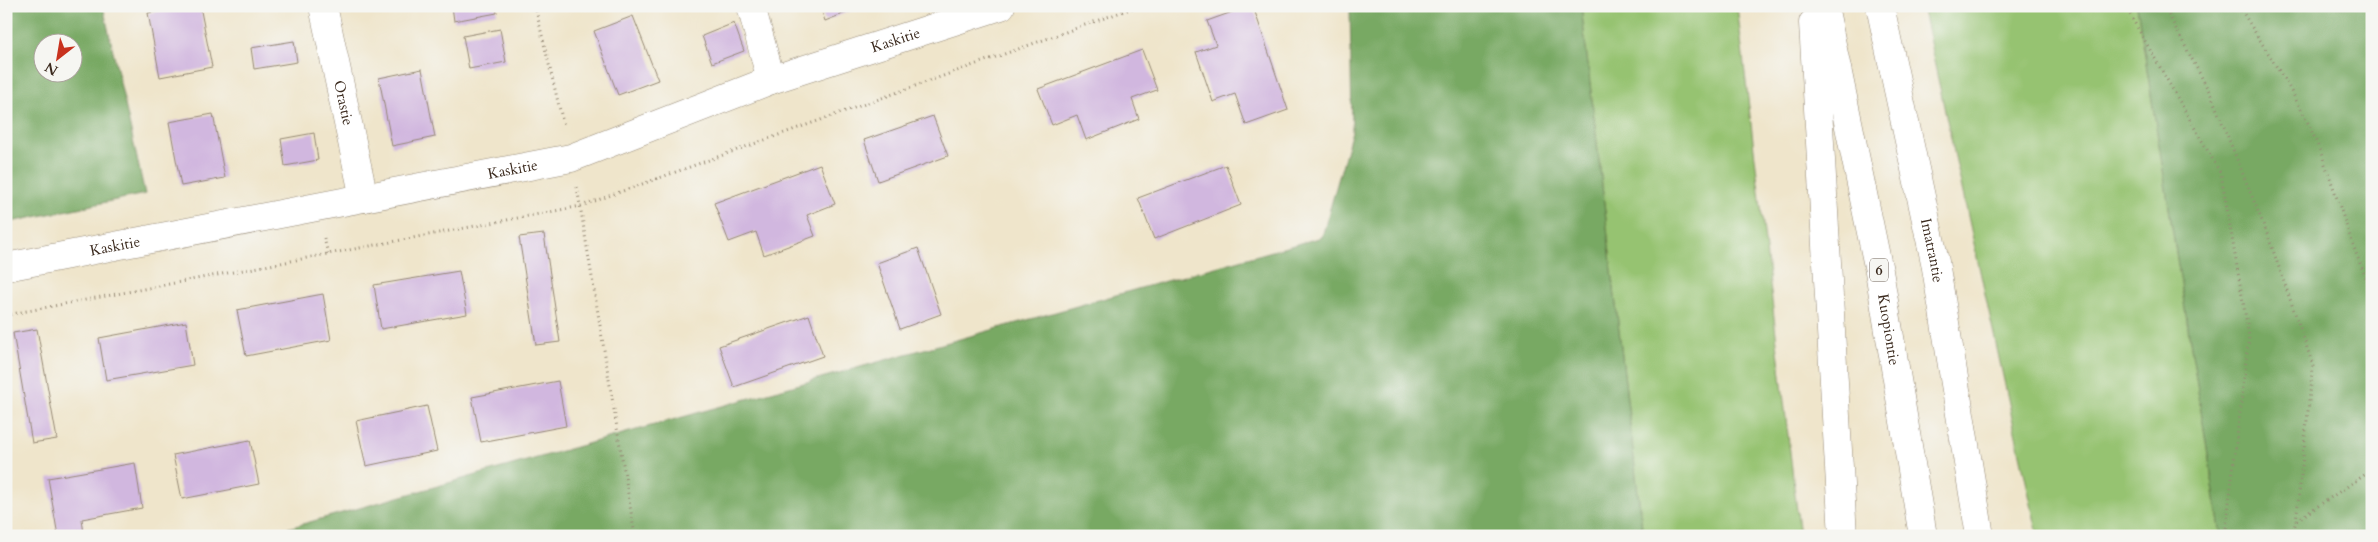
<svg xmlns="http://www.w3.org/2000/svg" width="2378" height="542" font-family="Cardo,serif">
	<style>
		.green { fill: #96c371; stroke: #687648 }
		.forest { fill: #78a963; stroke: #5a6a40; fill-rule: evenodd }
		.building { fill: #d1b7df }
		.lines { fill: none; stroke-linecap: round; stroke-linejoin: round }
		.street-casing { stroke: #958874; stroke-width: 29 }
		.highway-casing { stroke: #958874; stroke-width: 29 }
		.path { stroke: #958874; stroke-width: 3; stroke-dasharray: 1 4; stroke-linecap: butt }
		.street { stroke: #fff; stroke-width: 28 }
		.highway { stroke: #fff; stroke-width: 28 }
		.labels { text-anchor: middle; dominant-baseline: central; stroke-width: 4; stroke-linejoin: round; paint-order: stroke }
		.shield { fill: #f6f6f2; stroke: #73675e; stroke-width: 1 }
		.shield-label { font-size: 14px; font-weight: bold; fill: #3b2a1e }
		.street-label { font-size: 15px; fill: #3b2a1e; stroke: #f6f6f2 }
	</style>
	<rect width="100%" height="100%" fill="#f6f6f2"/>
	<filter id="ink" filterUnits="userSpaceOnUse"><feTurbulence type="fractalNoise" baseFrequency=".02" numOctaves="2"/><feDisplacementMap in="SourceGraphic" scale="10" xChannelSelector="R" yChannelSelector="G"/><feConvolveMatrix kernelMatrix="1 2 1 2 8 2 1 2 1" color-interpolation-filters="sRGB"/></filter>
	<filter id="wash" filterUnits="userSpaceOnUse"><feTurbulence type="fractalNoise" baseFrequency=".0096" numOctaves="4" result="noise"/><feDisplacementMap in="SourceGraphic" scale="20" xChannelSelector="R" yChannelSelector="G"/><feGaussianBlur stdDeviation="1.12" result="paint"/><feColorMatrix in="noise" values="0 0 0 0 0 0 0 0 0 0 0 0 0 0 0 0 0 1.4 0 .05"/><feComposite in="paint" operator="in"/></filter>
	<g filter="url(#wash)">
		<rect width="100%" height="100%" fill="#efe5cb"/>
		<path class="green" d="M 1581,6 L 1737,6 L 1800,536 L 1643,536 Z
			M 1922,6 L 2137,6 L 2221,536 L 2038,536 Z"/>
		<path class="forest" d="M 6,6 L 103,6 L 145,194 L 6,223 ZM 42,42 L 72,42 L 72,72 L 42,72 Z
			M 1350,6 L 1581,6 L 1643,536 L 260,536 L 1322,237 L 1352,131 Z
			M 2137,6 L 2372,6 L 2372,536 L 2221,536 Z"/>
		<g id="blocks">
			<path class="building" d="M 183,6 L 200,6 L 212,67 L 160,77 L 148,13 Z
				M 452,6 L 496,6 L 497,13 L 454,21 Z
				M 820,6 L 863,6 L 825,21 Z
				M 1249,6 L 1253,6 L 1288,110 L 1246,125 L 1235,94 L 1213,102 L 1196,52 L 1216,45 L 1207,21 Z
				M 633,16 L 658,80 L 618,95 L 594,31 Z
				M 734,23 L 744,51 L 712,63 L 702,36 Z
				M 500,29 L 506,62 L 469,69 L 463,36 Z
				M 294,41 L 297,62 L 254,69 L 251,48 Z
				M 1142,50 L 1157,90 L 1132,99 L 1139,119 L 1086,140 L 1077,115 L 1052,125 L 1038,89 Z
				M 422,69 L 435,137 L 392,146 L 379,78 Z
				M 213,114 L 225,178 L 181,186 L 169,122 Z
				M 933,116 L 948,156 L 878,181 L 864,140 Z
				M 314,133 L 318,160 L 285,166 L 281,139 Z
				M 820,164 L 835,204 L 807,215 L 815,236 L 764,255 L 756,232 L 729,242 L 714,203 Z
				M 1226,165 L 1241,205 L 1154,239 L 1138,198 Z
				M 544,234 L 560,342 L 536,345 L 519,237 Z
				M 918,248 L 941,314 L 900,329 L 877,263 Z
				M 459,271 L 467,314 L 381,329 L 374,285 Z
				M 323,294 L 331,340 L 246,356 L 237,310 Z
				M 809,315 L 823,356 L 734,387 L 719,346 Z
				M 186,322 L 193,365 L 106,380 L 99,338 Z
				M 37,329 L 57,439 L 32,443 L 13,333 Z
				M 558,381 L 566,426 L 481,442 L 472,397 Z
				M 427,406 L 437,451 L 366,466 L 356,421 Z
				M 250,440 L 259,484 L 182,499 L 173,455 Z
				M 135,463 L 142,508 L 82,519 L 84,534 L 58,536 L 48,478 Z"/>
		</g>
	</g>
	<g filter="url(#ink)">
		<use href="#blocks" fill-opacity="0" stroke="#958874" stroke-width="1"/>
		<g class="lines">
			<defs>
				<g id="street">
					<path id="s1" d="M 323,6 L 364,198"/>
					<path d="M 751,6 L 771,80"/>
					<path id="s2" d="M 6,267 L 571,158 L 771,80 L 1001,6"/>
				</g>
				<g id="highway">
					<path id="s3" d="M 1824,6 L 1879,271 L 1923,536"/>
					<path id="s4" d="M 1880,6 L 1935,262 L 1980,536"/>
					<path d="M 1813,23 L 1843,536"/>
				</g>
			</defs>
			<use href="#street" class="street-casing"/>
			<use href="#highway" class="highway-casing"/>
			<path class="path" d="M 535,6 L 564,127
				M 2125,6 L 2221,174 L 2249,336 L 2225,536
				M 2164,6 L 2211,95 L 2268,236 L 2313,365 L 2296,521 L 2292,536
				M 2239,6 C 2261,43 2288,82 2307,121 C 2333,175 2346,236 2372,291
				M 577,187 L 635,536
				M 324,238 L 328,254
				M 6,315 L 581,206 L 1138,6
				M 2297,520 L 2372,470"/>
			<use href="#street" class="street"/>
			<use href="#highway" class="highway"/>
		</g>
	</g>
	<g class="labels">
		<rect class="shield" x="1870" y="258.5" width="18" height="23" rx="4"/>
		<g class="shield-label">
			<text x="1879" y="270">6</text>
		</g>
		<g class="street-label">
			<text stroke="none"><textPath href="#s2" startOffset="921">Kaskitie</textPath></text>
			<text stroke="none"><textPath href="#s1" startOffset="99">Orastie</textPath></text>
			<text stroke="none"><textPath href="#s2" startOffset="516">Kaskitie</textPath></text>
			<text stroke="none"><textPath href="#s2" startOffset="111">Kaskitie</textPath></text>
			<text stroke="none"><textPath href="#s4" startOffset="250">Imatrantie</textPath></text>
			<text stroke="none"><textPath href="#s3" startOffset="330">Kuopiontie</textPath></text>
		</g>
	</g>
	<rect width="2378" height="542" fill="none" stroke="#f6f6f2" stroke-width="25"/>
	<g transform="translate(58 58) rotate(211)"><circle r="24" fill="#f6f6f2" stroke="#aba49d"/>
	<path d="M0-4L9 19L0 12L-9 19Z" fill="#c8321e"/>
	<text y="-8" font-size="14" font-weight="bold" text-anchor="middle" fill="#3b2a1e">N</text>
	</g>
</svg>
